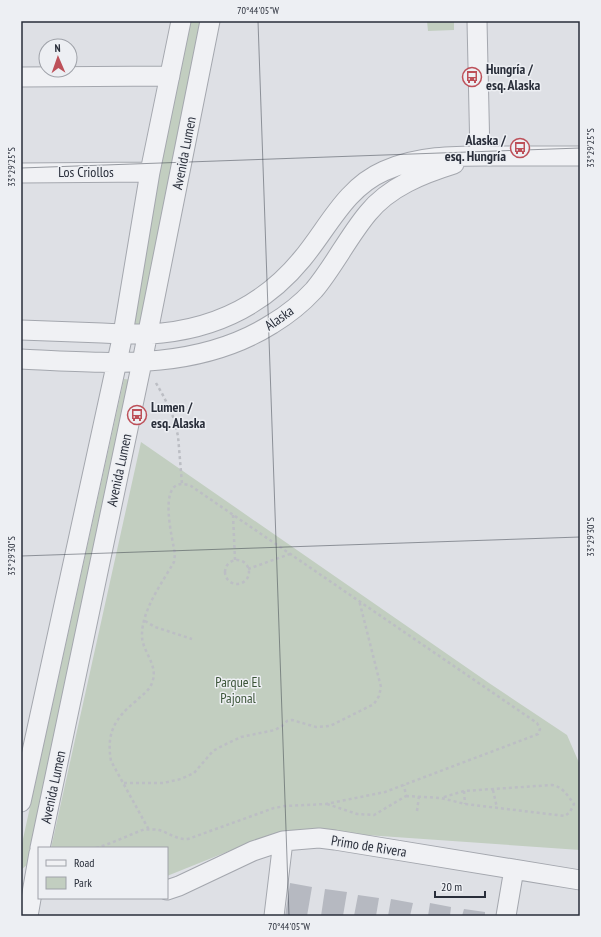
<svg xmlns="http://www.w3.org/2000/svg" width="601" height="937" font-family="'PT Sans Narrow',sans-serif">
	<style>
		.green { fill: #c2cec0 }
		.building { fill: #b6b9c1 }
		.lines { fill: none; stroke-linecap: round; stroke-linejoin: round }
		.minor-casing { stroke: #a4a7ae; stroke-width: 21 }
		.path { stroke: #bcbec4; stroke-width: 2.5; stroke-dasharray: 3 3; stroke-linecap: butt }
		.minor { stroke: #f0f1f4; stroke-width: 19 }
		.ticks { fill: none; stroke: #292e3a; stroke-width: 1; stroke-opacity: 0.45 }
		.labels { text-anchor: middle; dominant-baseline: central; stroke-width: 3; stroke-linejoin: round; paint-order: stroke }
		.poi-label { font-size: 14px; font-weight: bold; fill: #292e3a; stroke: #edeff3; text-anchor: start }
		.street-label { font-size: 14px; fill: #292e3a; stroke: #edeff3 }
		.park-label { font-size: 14px; fill: #3b5438; stroke: #edeff3 }
		.neatline { fill: none; stroke: #292e3a; stroke-width: 1.5 }
		.ticks-label { font-size: 10px; text-anchor: middle; fill: #292e3a }
	</style>
	<rect width="100%" height="100%" fill="#dee0e5"/>
	<path class="green" d="M 189,21 L 205,21 L 142,335 L 128,333 Z
		M 427,21 L 454,21 L 454,30 L 428,31 Z
		M 124,379 L 133,380 L 27,865 L 22,869 L 21,848 Z
		M 141,442 L 489,683 L 567,735 L 580,765 L 580,850 L 294,830 L 264,837 L 167,876 L 167,848 L 51,848 Z"/>
	<path class="building" d="M 290,883 L 312,887 L 307,916 L 285,916 Z
		M 325,889 L 347,892 L 343,916 L 321,916 Z
		M 358,895 L 379,898 L 376,916 L 354,916 Z
		M 391,899 L 413,903 L 410,916 L 388,916 Z
		M 430,903 L 451,907 L 450,916 L 428,916 Z
		M 464,909 L 485,912 L 485,916 L 462,916 Z"/>
	<g class="lines">
		<defs>
			<path id="minor" d="M 477,21 L 480,156
				M 21,77 L 170,76
				M 21,173 L 150,172
				M 21,330 C 48,331 75,332 102,333 C 122,334 142,335 162,333 C 218,327 266,303 302,259 C 328,228 345,188 384,171 C 419,155 458,156 495,156 C 524,156 552,156 580,156
				M 21,359 C 106,363 196,372 272,324 C 287,315 302,303 314,290 C 334,266 348,237 368,213 C 389,187 422,174 454,164
				M 21,802 L 123,334 L 150,172 L 181,21
				M 40,848 L 142,362 L 210,21
				M 167,890 L 179,886 L 253,851 L 283,841 L 319,838 L 335,840 L 580,880
				M 28,916 L 39,853
				M 274,916 L 283,841
				M 506,916 L 514,869"/>
		</defs>
		<use href="#minor" class="minor-casing"/>
		<path class="path" d="M 156,383 L 164,397 L 174,419 L 178,436 L 182,484
			M 233,515 L 235,560
			M225 572a12 12 0 1 1 24 0a12 12 0 1 1-24 0Z
			M 248,569 L 290,554
			M 145,621 L 155,627 L 192,639
			M 124,783 L 163,783 L 181,779 L 194,773 L 213,751 L 222,746 L 241,737 L 275,730 L 282,726 L 287,721 L 292,720 L 316,727 L 330,726 L 374,704 L 379,696 L 381,687 L 359,600
			M 493,790 L 497,808
			M 464,791 L 465,804
			M 406,796 L 441,798 L 465,804 L 565,816 L 570,812 L 574,804 C 567,795 563,787 552,785 L 464,791 L 441,798
			M 327,804 L 357,814 L 374,815 L 406,796 L 404,785
			M 417,811 L 419,796
			M 96,848 C 113,843 129,835 145,829 C 150,830 155,829 159,830 C 169,833 177,840 188,839 L 274,808 L 285,806 L 326,804 L 385,792 L 533,736 L 538,734 L 540,729 L 537,723 L 191,486 C 189,485 185,484 182,484 C 158,484 173,541 175,554 L 174,562 C 162,583 141,611 142,637 C 143,653 159,665 152,683 C 149,691 142,695 136,701 C 115,718 106,733 111,761 L 149,830"/>
		<use href="#minor" class="minor"/>
	</g>
	<path class="ticks" d="M 258,21 L 289,916M 21,168 L 580,148M 21,556 L 580,537"/>
	<defs>
		<symbol id="bus-ring" viewBox="-11 -11 22 22"><circle r="9.5" fill="#edeff3" stroke="#bd5059" stroke-width="1.5"/><path d="M-5-6H5V4H4V6H2V4H-2V6H-4V4H-5ZM-3.5-4V0h7V-4ZM-3.5 1.2v1.5H-2V1.2ZM2 1.2v1.5H3.5V1.2Z" fill="#bd5059"/></symbol>
	</defs>
	<g fill-rule="evenodd">
		<use href="#bus-ring" x="461" y="66" width="22" height="22"/>
		<use href="#bus-ring" x="509" y="137" width="22" height="22"/>
		<use href="#bus-ring" x="126" y="404" width="22" height="22"/>
	</g>
	<g class="labels">
		<g class="poi-label">
			<text x="486" y="69">Hungría /<tspan x="486" dy="16">esq. Alaska</tspan></text>
			<text x="506" y="140" text-anchor="end">Alaska /<tspan x="506" dy="16">esq. Hungría</tspan></text>
			<text x="151" y="407">Lumen /<tspan x="151" dy="16">esq. Alaska</tspan></text>
		</g>
		<g class="street-label">
			<text transform="translate(184 153) rotate(-79)">Avenida Lumen</text>
			<text x="86" y="172">Los Criollos</text>
			<text transform="translate(279 318) rotate(-35)">Alaska</text>
			<text transform="translate(119 470) rotate(-78)">Avenida Lumen</text>
			<text transform="translate(53 787) rotate(-78)">Avenida Lumen</text>
			<text transform="translate(369 846) rotate(9)">Primo de Rivera</text>
		</g>
		<g class="park-label">
			<text x="238" y="682">Parque El<tspan x="238" dy="16">Pajonal</tspan></text>
		</g>
	</g>
	<rect width="601" height="937" fill="none" stroke="#edeff3" stroke-width="44"/>
	<rect x="38" y="847" width="130" height="52" fill="#edeff3" stroke="#9fa2a9"/>
	<rect x="46" y="860" width="20" height="6" fill="#f0f1f4" stroke="#9fa2a9"/>
	<text x="74" y="867" font-size="12" fill="#292e3a">Road</text>
	<rect x="46" y="877" width="20" height="12" fill="#c2cec0" stroke="#9fa2a9"/>
	<text x="74" y="887" font-size="12" fill="#292e3a">Park</text>
	<g transform="translate(58 58) rotate(358)"><circle r="19" fill="#edeff3" stroke="#9fa2a9"/>
	<path d="M0-3L7 15L0 10L-7 15Z" fill="#bd5059"/>
	<text y="-6" font-size="11" font-weight="bold" text-anchor="middle" fill="#292e3a">N</text>
	</g>
	<path d="M435 891v6h50v-6" fill="none" stroke="#292e3a" stroke-width="2"/>
	<text x="441" y="891" font-size="12" fill="#292e3a" stroke="#edeff3" stroke-width="3" paint-order="stroke">20 m</text>
	<rect x="22" y="22" width="557" height="893" class="neatline"/>
	<g class="ticks-label">
		<text x="258" y="14">70°44'05"W</text>
		<text transform="translate(590 148) rotate(-90)" y="4">33°29'25"S</text>
		<text transform="translate(11 167) rotate(-90)" y="4">33°29'25"S</text>
		<text transform="translate(590 537) rotate(-90)" y="4">33°29'30"S</text>
		<text transform="translate(11 556) rotate(-90)" y="4">33°29'30"S</text>
		<text x="289" y="930">70°44'05"W</text>
	</g>
</svg>
